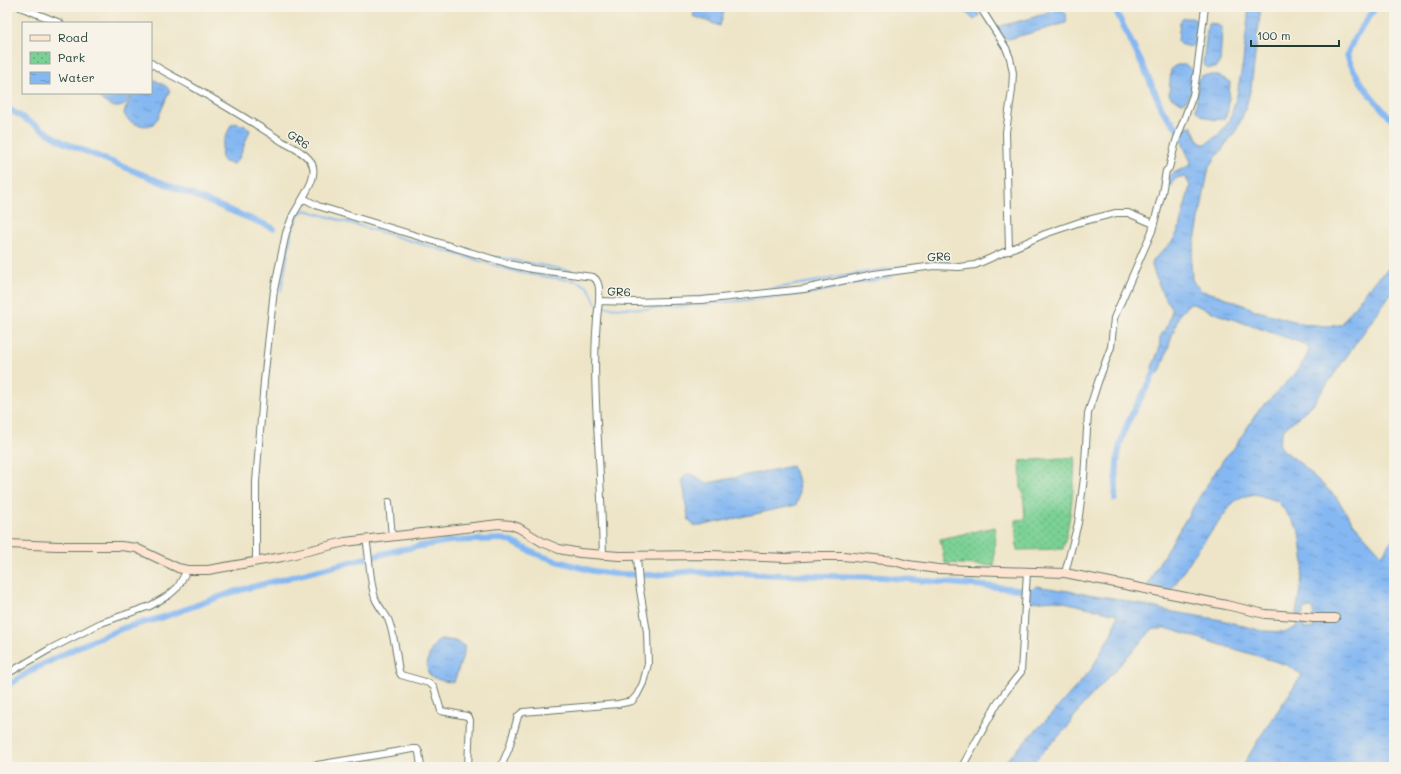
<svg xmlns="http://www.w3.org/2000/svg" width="1401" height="774" font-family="Mali,sans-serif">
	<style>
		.park { fill: url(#park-dots); stroke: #4d8764 }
		.water { fill: url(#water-ripples); stroke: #527a93 }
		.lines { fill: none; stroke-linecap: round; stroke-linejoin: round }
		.stream { stroke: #85b8f2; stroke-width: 2 }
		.canal { stroke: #85b8f2; stroke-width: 6 }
		.minor-casing { stroke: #677868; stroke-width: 8 }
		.secondary-casing { stroke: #677868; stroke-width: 10 }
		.minor { stroke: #fff; stroke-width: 6 }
		.secondary { stroke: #fde4d1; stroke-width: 8 }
		.labels { text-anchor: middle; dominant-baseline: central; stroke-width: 3; stroke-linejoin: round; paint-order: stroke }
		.street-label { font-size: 12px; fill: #1f3d34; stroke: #f7f3e8 }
	</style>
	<defs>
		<pattern id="park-dots" width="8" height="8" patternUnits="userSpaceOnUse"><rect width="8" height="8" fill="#7bd195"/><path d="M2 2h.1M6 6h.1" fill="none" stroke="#64ab7a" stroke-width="1.8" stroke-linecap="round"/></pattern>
		<pattern id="water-ripples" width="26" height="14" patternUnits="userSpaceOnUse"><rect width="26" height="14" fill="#85b8f2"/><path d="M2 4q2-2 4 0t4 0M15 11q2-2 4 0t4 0" fill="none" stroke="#6c97c5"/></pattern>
	</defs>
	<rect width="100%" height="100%" fill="#f7f3e8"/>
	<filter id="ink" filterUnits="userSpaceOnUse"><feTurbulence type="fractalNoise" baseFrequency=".025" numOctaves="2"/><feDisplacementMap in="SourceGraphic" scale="8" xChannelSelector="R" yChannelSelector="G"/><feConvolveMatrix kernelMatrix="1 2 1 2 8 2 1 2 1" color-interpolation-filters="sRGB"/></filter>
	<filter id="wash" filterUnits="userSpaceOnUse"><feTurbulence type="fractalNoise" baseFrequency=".012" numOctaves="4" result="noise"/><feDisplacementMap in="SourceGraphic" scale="16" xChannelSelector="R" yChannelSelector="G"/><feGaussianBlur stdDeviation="0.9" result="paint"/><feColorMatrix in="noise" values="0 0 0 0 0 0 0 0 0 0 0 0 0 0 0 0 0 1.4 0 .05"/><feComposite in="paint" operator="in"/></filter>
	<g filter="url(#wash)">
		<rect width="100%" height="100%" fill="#eee5c8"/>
		<path class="park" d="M 1075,457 C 1074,488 1071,518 1063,549 L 1017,550 L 1015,520 L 1025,519 L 1023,491 L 1021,490 L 1020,461 Z
			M 995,527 L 994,566 L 945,563 L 940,539 Z"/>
		<path class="water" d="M 696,7 L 725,7 L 720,26 L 693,16 Z
			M 960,7 L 974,7 L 980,16 L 974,20 Z
			M 1249,7 L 1261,7 L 1251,88 L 1245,110 L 1237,129 L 1209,167 L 1191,262 L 1192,279 L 1194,283 L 1202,291 L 1218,295 L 1258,311 L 1304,324 L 1325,326 L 1341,325 L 1368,288 L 1394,263 L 1394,289 L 1313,404 L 1283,430 L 1279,443 L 1282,449 L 1300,463 L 1336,497 L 1353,523 L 1382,555 L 1394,536 L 1394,767 L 1242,767 L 1262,734 L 1302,675 L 1287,665 L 1169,629 L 1153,629 L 1150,632 L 1081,707 L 1066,729 L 1028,767 L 1000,767 L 1051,715 L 1091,670 L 1113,630 L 1117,618 L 1117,614 L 1055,600 L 1030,602 L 1029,596 L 1036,586 L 1113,598 L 1173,612 L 1222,620 L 1262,631 L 1287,632 L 1296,627 L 1298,623 L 1304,622 L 1304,629 L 1314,628 L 1313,608 L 1303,609 L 1303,615 L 1296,615 L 1304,564 L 1300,532 L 1278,501 L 1255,494 L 1241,497 L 1233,503 L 1196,552 L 1170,592 L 1148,586 L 1148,585 L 1156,568 L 1200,496 L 1225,457 L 1234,448 L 1258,411 L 1295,374 L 1307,356 L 1309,349 L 1305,344 L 1223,316 L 1190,303 L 1179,315 L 1161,369 L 1159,373 L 1153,372 L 1152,367 L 1159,350 L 1160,337 L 1168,324 L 1172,310 L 1170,305 L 1163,295 L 1154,272 L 1152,265 L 1153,260 L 1171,243 L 1178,232 L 1190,186 L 1186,178 C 1178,175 1174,179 1172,186 L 1169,185 L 1169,177 L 1172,174 L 1190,165 L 1191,162 L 1184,147 L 1182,140 L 1185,127 L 1191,126 L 1197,138 L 1202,144 L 1206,144 L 1218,135 L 1230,120 L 1237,95 L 1243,62 Z
			M 1061,9 C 1067,12 1067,16 1066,23 L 1009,39 L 1002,38 L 997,27 L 1000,26 L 1024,20 Z
			M 1187,18 L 1192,18 L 1197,21 C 1198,30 1199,50 1186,46 C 1182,45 1180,44 1178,41 L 1180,22 L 1182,19 Z
			M 1208,23 L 1218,24 L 1222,29 L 1220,62 L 1216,68 L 1208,68 L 1203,64 Z
			M 1177,65 L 1186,65 L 1193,71 L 1191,92 L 1186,101 L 1182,103 L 1171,97 L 1169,94 L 1171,70 L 1173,67 Z
			M 1205,75 L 1217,75 L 1230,82 L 1228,111 L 1224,119 C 1214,121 1202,118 1196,110 L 1198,79 L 1201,76 Z
			M 151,78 L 166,86 L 170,90 L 158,118 L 152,125 C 143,128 125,123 124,112 L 133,93 L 151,93 Z
			M 99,93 L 131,93 L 125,105 C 115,110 107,105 100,98 Z
			M 236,123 L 245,126 L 250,130 L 239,159 L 234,164 L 224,162 C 217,152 226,137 230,127 L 231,125 Z
			M 792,466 C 798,476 802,494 796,505 L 700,526 L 695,526 L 689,521 L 681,479 L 686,474 C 696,472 698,481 708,483 Z
			M 441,639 L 455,641 L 464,646 L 464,653 L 454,682 C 447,682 435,680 430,675 C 422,667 432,643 441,639 Z"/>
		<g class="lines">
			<path class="stream" d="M 496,257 L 572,271
				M 936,263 L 950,263
				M 764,290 C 818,282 872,269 927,264
				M 281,291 L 292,230 L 299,213 L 305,210 L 521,273 L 577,281 L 589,288 L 596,304
				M 690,298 L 756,291
				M 600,307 L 648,309 L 728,302 L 814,293 L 852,284 L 891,277"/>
			<path class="canal" d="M 1114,7 L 1145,70 L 1163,111 L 1188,141
				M 1376,7 L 1355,37 L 1347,55 C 1356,80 1374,100 1391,119 L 1394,121
				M 7,108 L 63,142 L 273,228
				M 1115,499 C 1117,477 1115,456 1123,435 C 1131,410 1148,390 1157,366
				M 7,686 L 34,669 L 80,646 L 123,628 L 164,617 L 233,592 L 398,550 L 450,541 L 503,539 L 512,542 L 536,554 L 557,561 L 593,571 L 614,574 L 654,575 L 695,571 L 711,574 L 724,572 L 781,575 L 882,577 L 1040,591"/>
		</g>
	</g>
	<g filter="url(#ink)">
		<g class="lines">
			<defs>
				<path id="minor" d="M 20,7 L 60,23
					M 980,7 L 1006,48 L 1010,58 L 1013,73 L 1012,90 L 1006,132 L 1009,251
					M 151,63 C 163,72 178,78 191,86 C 222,104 253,122 283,142 C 292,147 308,154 312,164 C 317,175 308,189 303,198 L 318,206 L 509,264 L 532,269 L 593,277 C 601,282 599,293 599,301 L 634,302 L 702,300 L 804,289 L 874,274 L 934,266 L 959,267 L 975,265 L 1045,234 L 1080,222 L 1116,213 L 1128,213 L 1154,224
					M 599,301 C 592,353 596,406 599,458 C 601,491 602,523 603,556
					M 389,502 L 392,537
					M 366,539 C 370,558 369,579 375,598 C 378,606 384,612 388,619 C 395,636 396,654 399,671 L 401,675 L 429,683 L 434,687 L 441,711 L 467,716 L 470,720 L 468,767
					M 256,562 L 256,482 L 264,381 L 274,290 L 286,233 L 293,215 L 303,198
					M 1065,573 L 1078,523 L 1084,478 L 1088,413 L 1098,382 L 1111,347 L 1114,318 L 1152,231 L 1162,193 L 1166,171 L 1169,168 L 1176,141 L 1193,95 L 1197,71 L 1205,7
					M 7,674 L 50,649 L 101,623 L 150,606 L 169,595 L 178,587 L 187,570
					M 305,767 L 413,749 L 417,749 L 419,752 L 421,767
					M 501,767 L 509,748 L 518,716 L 523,712 L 618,704 L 632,701 L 637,695 L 643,683 L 648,664 L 647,632 L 639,584 L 637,557
					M 962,767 L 997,704 L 1009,687 L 1021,672 L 1027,572"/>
				<path id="secondary" d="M 7,544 L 57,546 L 121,546 L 136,548 L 178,568 L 187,570 L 208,570 L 282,557 L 345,542 L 499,524 L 511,525 L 519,528 L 542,542 L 559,549 L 580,553 L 619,556 L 710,555 L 786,558 L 820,556 L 843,556 L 894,561 L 908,565 L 938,569 L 1065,573 L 1226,605 L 1265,614 L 1296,616 L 1314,618 L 1335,618"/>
			</defs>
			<use href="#minor" class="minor-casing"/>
			<use href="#secondary" class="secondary-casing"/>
			<use href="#minor" class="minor"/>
			<use href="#secondary" class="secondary"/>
		</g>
	</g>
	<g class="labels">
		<g class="street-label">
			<text transform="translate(299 139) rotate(34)">GR6</text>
			<text transform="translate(939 256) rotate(-2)">GR6</text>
			<text transform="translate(619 291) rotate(2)">GR6</text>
		</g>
	</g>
	<rect width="1401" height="774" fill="none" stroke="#f7f3e8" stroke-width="24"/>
	<rect x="22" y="22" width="130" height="72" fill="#f7f3e8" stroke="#a1aaa0"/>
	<rect x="30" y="35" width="20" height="6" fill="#fde4d1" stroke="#a1aaa0"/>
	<text x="58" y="42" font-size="12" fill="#1f3d34">Road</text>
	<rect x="30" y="52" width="20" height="12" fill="url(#park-dots)" stroke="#a1aaa0"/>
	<text x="58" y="62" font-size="12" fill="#1f3d34">Park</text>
	<rect x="30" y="72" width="20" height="12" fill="url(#water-ripples)" stroke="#a1aaa0"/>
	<text x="58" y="82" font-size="12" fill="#1f3d34">Water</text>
	<path d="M1251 40v6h88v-6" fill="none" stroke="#1f3d34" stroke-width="2"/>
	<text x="1257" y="40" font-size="12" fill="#1f3d34" stroke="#f7f3e8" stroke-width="3" paint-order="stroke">100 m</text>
</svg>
